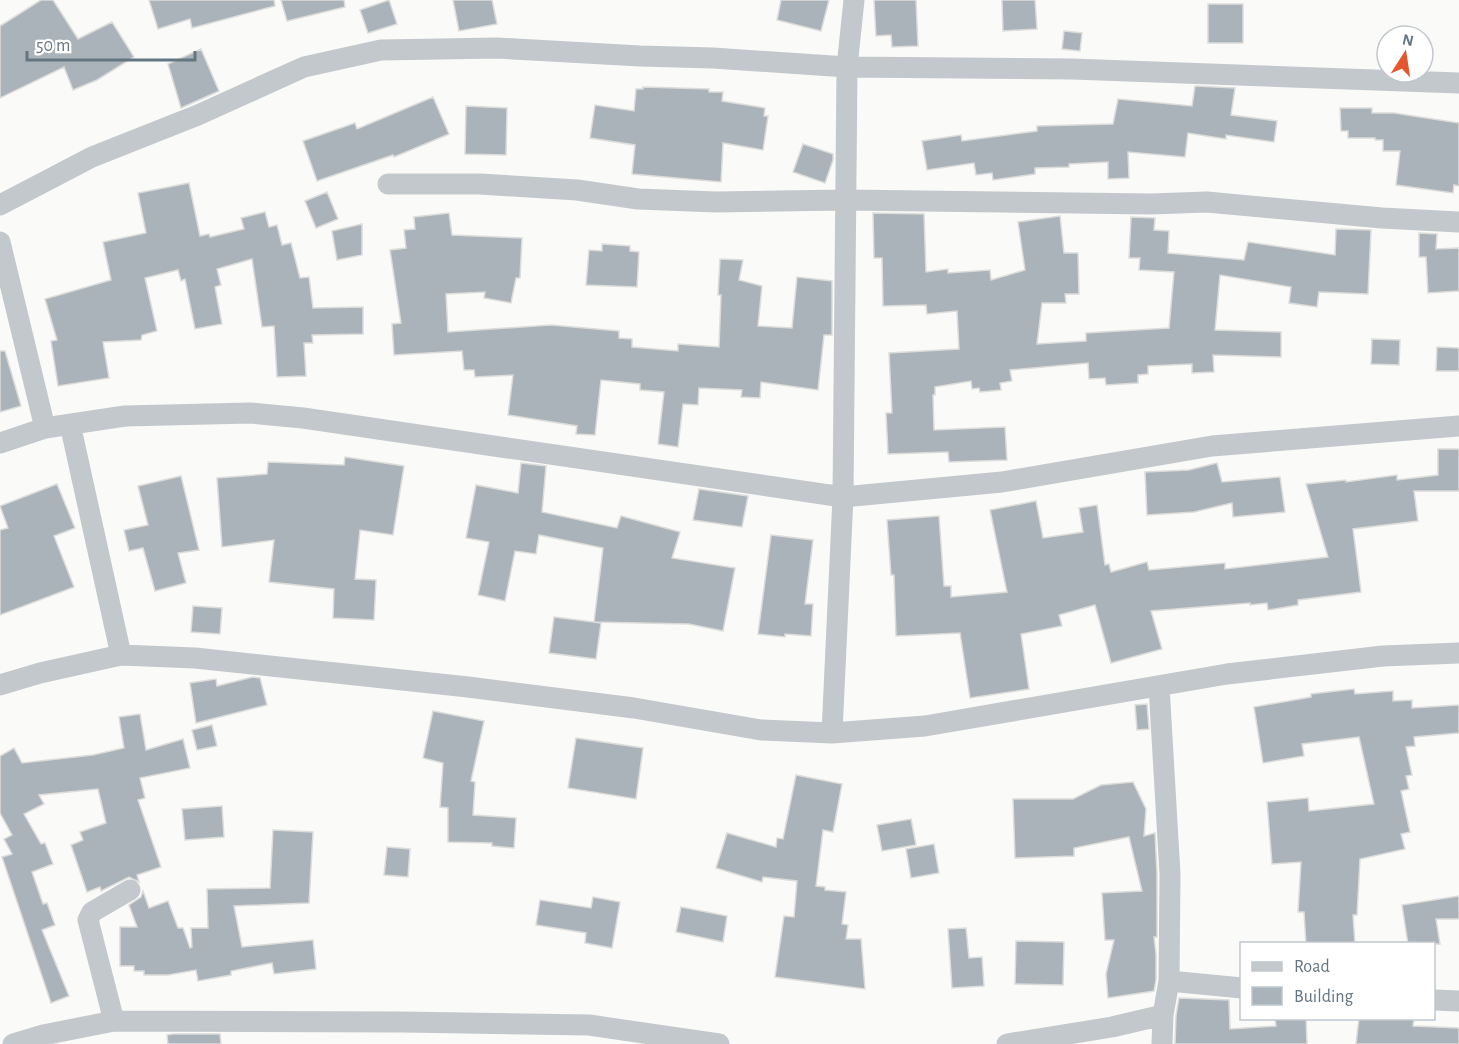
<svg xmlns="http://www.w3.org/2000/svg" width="1459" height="1044" font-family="'Alegreya Sans',sans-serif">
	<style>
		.building { fill: #aab3b9; stroke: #dcdcda; stroke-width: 1.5 }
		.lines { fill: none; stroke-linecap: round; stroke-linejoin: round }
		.street { stroke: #c3c8cc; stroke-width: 21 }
	</style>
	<rect width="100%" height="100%" fill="#fafaf8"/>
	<path class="building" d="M 41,0 L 53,0 L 78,39 L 112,22 L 134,57 L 97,80 L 73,90 L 64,67 L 0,98 L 0,26 Z
		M 149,0 L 274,0 L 275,6 L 192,28 L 190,19 L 158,29 Z
		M 281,0 L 344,0 L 345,7 L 287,21 Z
		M 389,0 L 397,24 L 368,33 L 360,10 Z
		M 453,0 L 492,0 L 497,24 L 459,31 Z
		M 781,0 L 829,0 L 821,31 L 777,20 Z
		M 874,0 L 916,0 L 918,46 L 892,47 L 891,35 L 876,36 Z
		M 1002,0 L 1035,0 L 1037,29 L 1003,31 Z
		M 1208,4 L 1243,4 L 1243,43 L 1208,43 Z
		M 1064,31 L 1082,33 L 1080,51 L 1062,49 Z
		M 201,49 L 219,91 L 181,108 L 168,64 Z
		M 1195,86 L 1235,88 L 1231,115 L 1277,121 L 1274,142 L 1226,135 L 1226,139 L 1188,133 L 1185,157 L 1128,152 L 1129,178 L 1108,179 L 1108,162 L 1069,164 L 1069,167 L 1035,168 L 1035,174 L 993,180 L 992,173 L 976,175 L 974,163 L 927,170 L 922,141 L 961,135 L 962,141 L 1037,131 L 1037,126 L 1113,124 L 1118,99 L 1192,106 Z
		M 643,87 L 709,89 L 709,92 L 723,92 L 722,101 L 765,108 L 764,116 L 768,116 L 763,150 L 723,143 L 721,182 L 632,174 L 635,145 L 590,138 L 595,105 L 634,111 L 636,89 L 643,89 Z
		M 433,97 L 449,134 L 394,157 L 393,155 L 317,181 L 303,141 L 355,123 L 357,129 Z
		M 466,106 L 507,108 L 506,155 L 465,154 Z
		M 1340,108 L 1372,108 L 1372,113 L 1394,113 L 1459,123 L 1459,186 L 1454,185 L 1453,193 L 1396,185 L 1400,151 L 1383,151 L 1383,140 L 1375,140 L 1375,138 L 1348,138 L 1348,131 L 1341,131 Z
		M 803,144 L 833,154 L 833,160 L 825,183 L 793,172 Z
		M 189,183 L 200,236 L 209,234 L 210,237 L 244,229 L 241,218 L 265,212 L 269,227 L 277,225 L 282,245 L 291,243 L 300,278 L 309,277 L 313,308 L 363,307 L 363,334 L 312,335 L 313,343 L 304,343 L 306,376 L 277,377 L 274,326 L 262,327 L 252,259 L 217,269 L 221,285 L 215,287 L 222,324 L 195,329 L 185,279 L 181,281 L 178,270 L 145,278 L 157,331 L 142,335 L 141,340 L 103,342 L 109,378 L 58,386 L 51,341 L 57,340 L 45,299 L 111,280 L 103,242 L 146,233 L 138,193 Z
		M 327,192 L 338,219 L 316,228 L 305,201 Z
		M 449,213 L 452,235 L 522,238 L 520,278 L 516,278 L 511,303 L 484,298 L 485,292 L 446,294 L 448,332 L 551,325 L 619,331 L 619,338 L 632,339 L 632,347 L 678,351 L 678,344 L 719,347 L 721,295 L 718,295 L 720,259 L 743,260 L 739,280 L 762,286 L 758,326 L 792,328 L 797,277 L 832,281 L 832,335 L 824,335 L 818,390 L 761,382 L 760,398 L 741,397 L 742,390 L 699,388 L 698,405 L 683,404 L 678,447 L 658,444 L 664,392 L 640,390 L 640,384 L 601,380 L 595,435 L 576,434 L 577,426 L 508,415 L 513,375 L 475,377 L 474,370 L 464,370 L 462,351 L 394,355 L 392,324 L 401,323 L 390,250 L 406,248 L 404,230 L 415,229 L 414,217 Z
		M 873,213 L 924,214 L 926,272 L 948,269 L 948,273 L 990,270 L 991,280 L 1025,270 L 1018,222 L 1060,216 L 1064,253 L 1078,253 L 1079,294 L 1065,294 L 1066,303 L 1042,303 L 1037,344 L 1086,341 L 1086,333 L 1169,328 L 1174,272 L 1139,270 L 1140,258 L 1129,258 L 1131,217 L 1155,218 L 1154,230 L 1169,231 L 1168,253 L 1244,260 L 1248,242 L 1335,255 L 1336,229 L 1371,230 L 1368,294 L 1319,292 L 1317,307 L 1289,303 L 1291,287 L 1220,275 L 1215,330 L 1281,332 L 1281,357 L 1213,355 L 1214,372 L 1192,373 L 1192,364 L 1148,366 L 1148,374 L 1138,375 L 1138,383 L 1106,385 L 1105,378 L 1089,379 L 1088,363 L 1010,370 L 1012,381 L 1000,383 L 1001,390 L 980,392 L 979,388 L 972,389 L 971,381 L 935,387 L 935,395 L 933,395 L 934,430 L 1005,427 L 1007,460 L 949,462 L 948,452 L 888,454 L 886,413 L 892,413 L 889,353 L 959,349 L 957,311 L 927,314 L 926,305 L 883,306 L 882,258 L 874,258 Z
		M 362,224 L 362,255 L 337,260 L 332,231 Z
		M 1419,233 L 1437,234 L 1436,249 L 1459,248 L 1459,291 L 1428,293 L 1426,257 L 1419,257 Z
		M 602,244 L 630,246 L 630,251 L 639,252 L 637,287 L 586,285 L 589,250 L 602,251 Z
		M 1372,339 L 1400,340 L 1399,365 L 1371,364 Z
		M 1437,347 L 1459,348 L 1459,371 L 1436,371 Z
		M 0,351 L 5,351 L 21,406 L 0,412 Z
		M 1438,449 L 1459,449 L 1459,491 L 1414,491 L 1418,521 L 1353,529 L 1361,592 L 1298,600 L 1298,605 L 1268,610 L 1267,603 L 1250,605 L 1250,603 L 1151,611 L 1162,649 L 1111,663 L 1095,605 L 1059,615 L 1062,626 L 1021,634 L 1029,689 L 970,698 L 960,633 L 896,636 L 894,575 L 891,575 L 887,520 L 939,516 L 944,586 L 951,586 L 951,597 L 1007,592 L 990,510 L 1036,501 L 1043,538 L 1083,532 L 1079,508 L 1097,505 L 1105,565 L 1109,564 L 1111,572 L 1147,562 L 1149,570 L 1225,563 L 1225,569 L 1328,557 L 1306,484 L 1346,480 L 1346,482 L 1397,475 L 1397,480 L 1438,475 Z
		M 345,457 L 404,466 L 393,535 L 360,530 L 355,579 L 376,580 L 374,620 L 333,618 L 334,589 L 269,582 L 274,540 L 222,547 L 217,478 L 267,474 L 268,462 L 344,465 Z
		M 521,463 L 546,466 L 542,512 L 617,528 L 621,516 L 680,532 L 672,558 L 735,568 L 723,631 L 689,624 L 594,622 L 603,548 L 539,535 L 536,554 L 515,551 L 505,601 L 478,595 L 489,542 L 466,538 L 476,485 L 518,493 Z
		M 1217,463 L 1222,482 L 1280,477 L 1285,512 L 1233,517 L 1232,503 L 1194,512 L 1147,515 L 1145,472 L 1189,470 Z
		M 181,476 L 199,550 L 178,553 L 186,583 L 155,591 L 143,548 L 129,551 L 124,530 L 148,525 L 138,486 Z
		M 57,484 L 75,528 L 54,536 L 74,587 L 0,615 L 0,530 L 8,528 L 0,506 Z
		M 699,489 L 748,496 L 742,527 L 693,520 Z
		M 771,535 L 813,540 L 805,604 L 813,604 L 811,636 L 785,634 L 785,637 L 758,634 Z
		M 193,606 L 222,608 L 220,634 L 191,632 Z
		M 554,617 L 601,623 L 596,659 L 549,653 Z
		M 253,677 L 260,678 L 267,705 L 196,723 L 190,683 L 216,679 L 217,686 Z
		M 1354,689 L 1355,694 L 1393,691 L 1393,701 L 1412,700 L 1412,708 L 1459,705 L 1459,733 L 1414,737 L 1415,746 L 1406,747 L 1412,775 L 1406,776 L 1409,789 L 1401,791 L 1410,832 L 1401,834 L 1405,849 L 1360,859 L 1357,915 L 1353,915 L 1355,944 L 1306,944 L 1304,912 L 1298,912 L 1301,862 L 1272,864 L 1267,802 L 1308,798 L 1309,811 L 1374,804 L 1359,737 L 1302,744 L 1304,756 L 1263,763 L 1254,707 L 1311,697 L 1311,694 Z
		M 1147,704 L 1149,729 L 1137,730 L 1135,705 Z
		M 433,711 L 484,721 L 471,781 L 475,782 L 473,815 L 516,818 L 514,848 L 492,846 L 492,843 L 448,842 L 448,808 L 440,807 L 443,763 L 423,758 Z
		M 140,714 L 146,750 L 183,739 L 190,768 L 140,778 L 145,798 L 138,800 L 161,867 L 137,875 L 139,882 L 129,877 L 101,891 L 100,887 L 87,892 L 71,845 L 83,840 L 80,832 L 106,823 L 98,789 L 39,795 L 44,804 L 24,814 L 41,844 L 45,843 L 53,864 L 32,872 L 43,904 L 47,903 L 55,925 L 42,930 L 69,996 L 51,1003 L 2,857 L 12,854 L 4,839 L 12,835 L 0,813 L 0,756 L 14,748 L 22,763 L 93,755 L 124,748 L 119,717 Z
		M 212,725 L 217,746 L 197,750 L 192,730 Z
		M 576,738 L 643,748 L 636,799 L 568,788 Z
		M 796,775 L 842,784 L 833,832 L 823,830 L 816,886 L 825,887 L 825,890 L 846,892 L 842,924 L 848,925 L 846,939 L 861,939 L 865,989 L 775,977 L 784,916 L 794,917 L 797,881 L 763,877 L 762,882 L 716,868 L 727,833 L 776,847 L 777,838 L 783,839 Z
		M 1133,782 L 1146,809 L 1144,836 L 1155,833 L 1157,874 L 1157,937 L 1154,937 L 1156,954 L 1156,980 L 1154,991 L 1108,998 L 1106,974 L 1114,940 L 1105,940 L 1102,893 L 1142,891 L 1129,837 L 1074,848 L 1074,856 L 1015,858 L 1013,799 L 1073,799 L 1101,785 Z
		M 222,806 L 224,837 L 185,840 L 182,809 Z
		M 911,819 L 916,845 L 882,851 L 877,825 Z
		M 273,830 L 313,832 L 309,903 L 234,906 L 242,947 L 313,940 L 316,969 L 274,974 L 272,963 L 231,971 L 231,975 L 198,981 L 196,970 L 168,975 L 144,975 L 144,971 L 134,971 L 134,966 L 120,966 L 120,927 L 137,927 L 129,905 L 141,897 L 143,891 L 149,908 L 168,901 L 178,928 L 183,928 L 190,948 L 192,947 L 191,928 L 208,928 L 207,889 L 270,888 Z
		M 934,844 L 939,873 L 911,878 L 906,849 Z
		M 387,847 L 410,849 L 408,877 L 384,875 Z
		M 1459,896 L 1459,919 L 1436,919 L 1440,944 L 1408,944 L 1402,905 Z
		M 593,897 L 620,902 L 612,948 L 585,943 L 586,933 L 536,925 L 540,900 L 591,908 Z
		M 681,907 L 727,916 L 723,942 L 676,932 Z
		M 966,928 L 969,958 L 982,957 L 984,986 L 952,988 L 948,929 Z
		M 1016,941 L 1064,942 L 1063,985 L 1015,984 Z
		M 1179,998 L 1229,1000 L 1230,1029 L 1276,1026 L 1275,1018 L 1306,1018 L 1307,1044 L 1175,1044 L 1176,1016 Z
		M 1359,1018 L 1414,1018 L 1413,1026 L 1459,1028 L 1459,1044 L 1356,1044 Z
		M 173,1034 L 220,1034 L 221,1044 L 168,1044 L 167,1035 Z"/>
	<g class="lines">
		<path class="street" d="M 388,184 L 480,184 L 577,190 L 638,199 L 716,202 L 846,200 L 1151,204 L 1207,202 L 1382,218 L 1459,222
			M 0,205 L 92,157 L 198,115 L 304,67 L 381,50 L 497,48 L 640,56 L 713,58 L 847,67 L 1072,69 L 1459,83
			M 0,242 L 45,428
			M 70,424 L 121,655
			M 0,443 L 45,428 L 125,416 L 250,413 L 303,418 L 843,497 L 1002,482 L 1212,446 L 1459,426
			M 0,685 L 40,673 L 121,655 L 195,658 L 468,687 L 634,708 L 761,730 L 832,733 L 925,726 L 1227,674 L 1383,656 L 1459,653
			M 1159,686 L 1170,874 L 1169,981 L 1163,1015 L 1162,1044
			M 832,733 L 843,497 L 847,67 L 854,0
			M 1169,981 L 1242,988
			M 1434,1000 L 1459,1001
			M 114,1021 L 88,920 L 92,912 L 130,890
			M 13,1044 L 43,1035 L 114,1021 L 402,1022 L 589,1025 L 719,1044
			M 1007,1044 L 1112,1027 L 1163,1015"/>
	</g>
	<rect x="1240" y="942" width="195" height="78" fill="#ffffff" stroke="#c1c8cd" stroke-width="1.5"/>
	<rect x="1252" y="962" width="30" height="9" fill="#c3c8cc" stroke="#c1c8cd" stroke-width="1.5"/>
	<text x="1294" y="972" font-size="18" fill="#657683">Road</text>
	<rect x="1252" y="987" width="30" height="18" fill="#aab3b9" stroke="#c1c8cd" stroke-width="1.5"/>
	<text x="1294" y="1002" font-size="18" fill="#657683">Building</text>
	<g transform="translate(1405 54) rotate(12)"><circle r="28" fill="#ffffff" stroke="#c1c8cd" stroke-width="1.5"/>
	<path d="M0-4.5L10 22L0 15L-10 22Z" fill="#e4572e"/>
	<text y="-9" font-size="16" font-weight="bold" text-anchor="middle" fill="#657683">N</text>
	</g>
	<path d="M27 51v9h168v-9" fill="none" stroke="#657683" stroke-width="3"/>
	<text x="36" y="51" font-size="18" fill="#657683" stroke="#ffffff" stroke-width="4.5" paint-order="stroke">50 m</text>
</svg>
